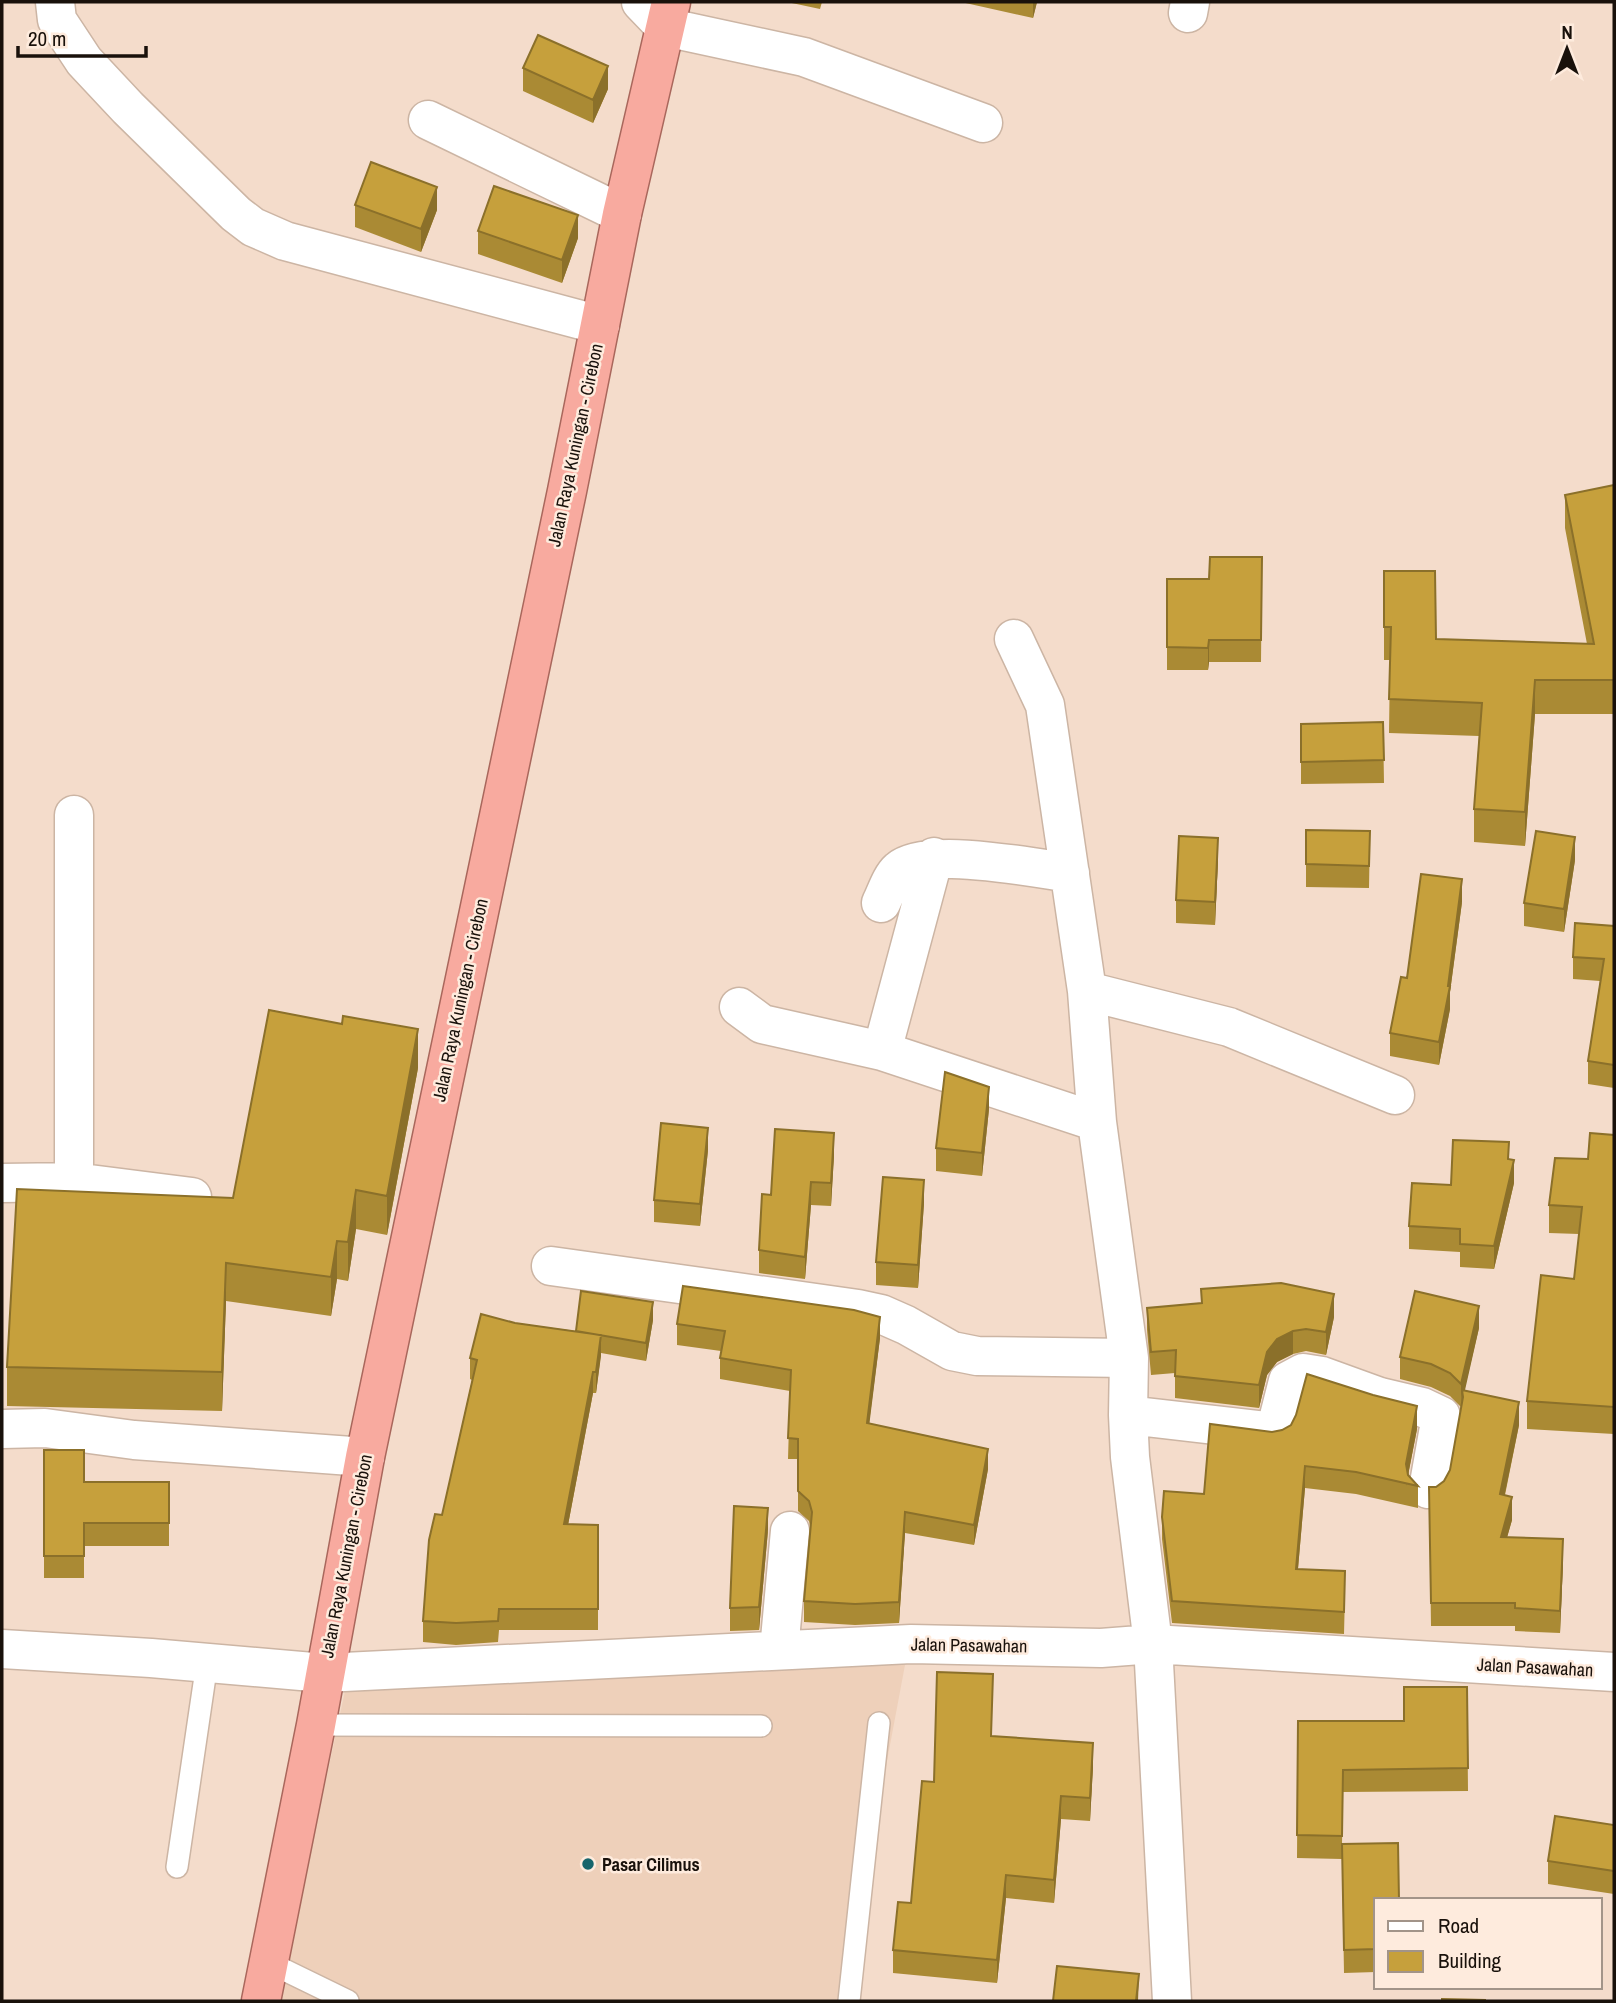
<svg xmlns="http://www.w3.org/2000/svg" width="1616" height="2003" font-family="'Archivo Narrow',sans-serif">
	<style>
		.built { fill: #eed0ba }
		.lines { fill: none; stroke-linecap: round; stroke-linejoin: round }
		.service-casing { stroke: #ccb5a4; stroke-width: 24 }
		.minor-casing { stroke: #ccb5a4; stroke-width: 41 }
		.trunk-casing { stroke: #a9675c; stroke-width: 41 }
		.service { stroke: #fff; stroke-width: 21 }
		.minor { stroke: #fff; stroke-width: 38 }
		.trunk { stroke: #f8aa9f; stroke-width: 38 }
		.wall { fill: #aa8a34 }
		.shaded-wall { fill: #8b702a }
		.building { fill: #c6a03c; stroke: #8b702a; stroke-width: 2 }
		.poi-dot { fill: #17656c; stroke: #feebdd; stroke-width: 2.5 }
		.labels { text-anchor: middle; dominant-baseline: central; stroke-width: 5; stroke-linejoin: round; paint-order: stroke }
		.street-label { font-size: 18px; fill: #19110b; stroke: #feebdd }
		.poi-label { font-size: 18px; font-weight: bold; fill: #19110b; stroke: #feebdd; text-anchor: start }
	</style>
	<rect width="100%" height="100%" fill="#f4dccb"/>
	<path class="built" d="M 908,1649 L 842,2001 L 279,2001 L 349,1672 Z"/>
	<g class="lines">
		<defs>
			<path id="service" d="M 316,1725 L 761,1726
				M 177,1867 L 207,1663
				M 268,1962 L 348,2001
				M 849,2001 L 879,1723"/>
			<path id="minor" d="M 55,2 L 57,20 L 84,61 L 128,108 L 236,214 L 253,227 L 285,241 L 600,325
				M 641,2 L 665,27 L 804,57 L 983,123
				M 1188,13 L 1190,2
				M 428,120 L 622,214
				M 1014,639 L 1045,705 L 1087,991 L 1097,1122 L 1129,1358 L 1128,1415 L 1130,1457 L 1153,1644 L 1172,2001
				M 74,815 L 74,1182
				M 881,903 C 886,893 891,877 899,870 C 925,846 1035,868 1070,873
				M 1087,991 L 1229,1027 L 1395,1095
				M 739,1007 L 762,1024 L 882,1051 L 934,857
				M 882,1051 L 1097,1122
				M 2,1183 L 74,1182 L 192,1197
				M 551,1266 L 858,1309 L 881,1314 L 906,1325 L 952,1351 L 977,1356 L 1129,1358
				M 1128,1415 L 1275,1432 L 1288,1381 L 1303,1373 L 1322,1376 L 1380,1397 L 1422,1407 L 1441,1416 L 1428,1489
				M 2,1429 L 45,1428 L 134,1440 L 365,1457
				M 2,1649 L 151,1658 L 324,1673 L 911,1644 L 1101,1648 L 1153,1644 L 1614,1672
				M 779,1650 L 790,1531"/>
			<path id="trunk" d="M 261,2001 L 316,1725 L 365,1457 L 567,491 L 622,214 L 671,2"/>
		</defs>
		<use href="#service" class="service-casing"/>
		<use href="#minor" class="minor-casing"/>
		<use href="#trunk" class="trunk-casing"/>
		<use href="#service" class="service"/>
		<use href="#minor" class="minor"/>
		<use href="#trunk" class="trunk"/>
	</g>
	<path class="wall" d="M 787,2 L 822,2 L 820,9 Z
		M 961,2 L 1037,2 L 1033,18 Z
		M 523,68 L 608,89 L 593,123 L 523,91 Z
		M 355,205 L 437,210 L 421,252 L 355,227 Z
		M 478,231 L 578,238 L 562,283 L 478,254 Z
		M 1613,327 L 1614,327 L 1614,365 L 1613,360 Z
		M 1614,485 L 1614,714 L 1535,714 L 1525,846 L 1474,842 L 1474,809 L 1479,736 L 1389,733 L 1390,660 L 1384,660 L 1384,571 L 1436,639 L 1587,644 L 1565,528 L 1565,495 Z
		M 1262,557 L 1261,662 L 1209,662 L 1208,670 L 1167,670 L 1167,579 L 1209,579 Z
		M 1383,722 L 1384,783 L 1301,784 L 1301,724 Z
		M 1370,831 L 1369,888 L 1306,887 L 1306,864 Z
		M 1218,860 L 1215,925 L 1176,923 L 1176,900 Z
		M 1575,860 L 1564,932 L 1524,926 L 1524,903 Z
		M 1462,902 L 1450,992 L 1450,1009 L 1439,1065 L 1390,1056 L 1390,1033 L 1407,978 Z
		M 1614,926 L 1614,1088 L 1588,1084 L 1588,1061 L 1600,981 L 1573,979 L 1573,957 Z
		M 418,1068 L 387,1235 L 356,1229 L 348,1281 L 337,1279 L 331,1316 L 226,1301 L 222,1411 L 7,1406 L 7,1367 L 233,1198 Z
		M 989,1109 L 982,1176 L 936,1171 L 936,1148 Z
		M 1614,1135 L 1614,1434 L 1527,1429 L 1527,1401 L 1574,1279 L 1579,1234 L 1549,1233 L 1549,1205 Z
		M 708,1150 L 700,1226 L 654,1222 L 654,1200 Z
		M 834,1155 L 831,1206 L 811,1205 L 805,1279 L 759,1273 L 759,1250 L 771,1195 Z
		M 1509,1159 L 1514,1183 L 1494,1269 L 1460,1267 L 1460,1252 L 1409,1249 L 1409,1226 L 1451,1185 Z
		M 924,1203 L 918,1288 L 876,1285 L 876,1262 Z
		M 1201,1289 L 1334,1317 L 1326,1355 L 1306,1351 L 1293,1354 L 1277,1362 L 1267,1375 L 1259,1408 L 1175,1398 L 1175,1373 L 1151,1375 L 1147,1330 L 1147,1308 L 1201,1303 Z
		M 653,1320 L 646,1361 L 601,1353 L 596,1393 L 593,1393 L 568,1525 L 598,1525 L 598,1630 L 499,1630 L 498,1642 L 456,1645 L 423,1642 L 423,1621 L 442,1515 L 472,1380 L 470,1379 L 470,1358 L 515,1323 L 576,1331 Z
		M 677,1324 L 880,1338 L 869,1423 L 988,1469 L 974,1545 L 905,1533 L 899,1623 L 855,1625 L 804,1622 L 804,1601 L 810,1526 L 809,1521 L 798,1511 L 798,1459 L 788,1459 L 790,1391 L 720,1379 L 720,1358 L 721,1351 L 677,1345 Z
		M 1479,1328 L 1464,1391 L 1519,1425 L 1505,1495 L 1512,1520 L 1507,1537 L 1563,1562 L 1560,1633 L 1515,1631 L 1515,1626 L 1431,1626 L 1429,1487 L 1436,1487 L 1444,1481 L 1450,1470 L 1461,1407 L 1450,1396 L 1431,1387 L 1400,1379 L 1400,1357 Z
		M 1417,1429 L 1408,1475 L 1418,1486 L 1418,1508 L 1356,1494 L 1305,1488 L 1298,1569 L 1345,1593 L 1344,1634 L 1172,1623 L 1162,1539 L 1162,1517 L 1204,1494 L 1272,1432 Z
		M 44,1450 L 84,1482 L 169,1482 L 169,1546 L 84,1546 L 84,1578 L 44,1578 Z
		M 768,1530 L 759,1630 L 730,1631 L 730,1608 Z
		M 1467,1687 L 1468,1791 L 1343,1792 L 1342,1844 L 1376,1900 L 1376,1972 L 1344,1973 L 1342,1859 L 1297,1858 L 1298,1721 L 1404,1721 Z
		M 992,1736 L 1093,1766 L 1090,1821 L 1061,1819 L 1054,1903 L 1006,1898 L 997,1983 L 893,1973 L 893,1950 L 911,1903 L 934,1782 Z
		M 1614,1825 L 1614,1894 L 1548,1884 L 1548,1861 Z"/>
	<path class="shaded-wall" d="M 1033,2 L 1037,2 L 1033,18 Z
		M 608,66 L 608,89 L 593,123 L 593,100 Z
		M 437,187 L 437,210 L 421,252 L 421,229 Z
		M 578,215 L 578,238 L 562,283 L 562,260 Z
		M 1209,640 L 1209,662 L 1208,670 L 1208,648 Z
		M 1535,680 L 1535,714 L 1525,846 L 1525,812 Z
		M 1575,837 L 1575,860 L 1564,932 L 1564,909 Z
		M 1218,838 L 1218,860 L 1215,925 L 1215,902 Z
		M 1462,879 L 1462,902 L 1450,992 L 1450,1009 L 1439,1065 L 1439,1042 L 1448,986 Z
		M 418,1029 L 418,1068 L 387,1235 L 387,1196 Z
		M 989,1087 L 989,1109 L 982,1176 L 982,1153 Z
		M 708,1128 L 708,1150 L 700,1226 L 700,1204 Z
		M 834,1133 L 834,1155 L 831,1206 L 831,1183 Z
		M 1514,1160 L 1514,1183 L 1494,1269 L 1494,1246 Z
		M 924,1180 L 924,1203 L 918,1288 L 918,1265 Z
		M 811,1182 L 811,1205 L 805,1279 L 805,1257 Z
		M 356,1190 L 356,1229 L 348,1281 L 348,1242 Z
		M 337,1241 L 337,1279 L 331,1316 L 331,1277 Z
		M 226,1263 L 226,1301 L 222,1411 L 222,1372 Z
		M 1334,1294 L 1334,1317 L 1326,1355 L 1326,1332 Z
		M 653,1302 L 653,1320 L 646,1361 L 646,1343 Z
		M 1479,1306 L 1479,1328 L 1463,1399 L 1462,1390 L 1461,1407 L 1461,1384 Z
		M 880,1317 L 880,1338 L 867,1443 L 867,1423 Z
		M 1293,1331 L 1293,1354 L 1277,1362 L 1267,1375 L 1259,1408 L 1259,1385 L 1267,1352 L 1277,1339 Z
		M 601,1335 L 601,1356 L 596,1393 L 596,1372 Z
		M 593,1372 L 593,1393 L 564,1546 L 564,1524 Z
		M 1519,1402 L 1519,1425 L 1500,1517 L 1500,1494 Z
		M 1417,1406 L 1417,1429 L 1406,1486 L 1406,1464 Z
		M 988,1449 L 988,1469 L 974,1545 L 974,1525 Z
		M 1305,1466 L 1305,1488 L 1296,1591 L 1296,1569 Z
		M 1512,1497 L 1512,1520 L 1501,1559 L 1501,1537 Z
		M 768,1508 L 768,1530 L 759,1630 L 759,1607 Z
		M 905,1512 L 905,1533 L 899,1623 L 899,1602 Z
		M 1563,1539 L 1563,1562 L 1560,1633 L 1560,1611 Z
		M 1093,1743 L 1093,1766 L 1090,1821 L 1090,1798 Z
		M 1061,1796 L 1061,1819 L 1054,1903 L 1054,1880 Z
		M 1006,1875 L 1006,1898 L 997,1983 L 997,1960 Z
		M 1139,1974 L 1138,2001 L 1136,2001 Z"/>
	<path class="building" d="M 538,35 L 608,66 L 593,100 L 523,68 Z
		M 371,162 L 437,187 L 421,229 L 355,205 Z
		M 494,186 L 578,215 L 562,260 L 478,231 Z
		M 1614,485 L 1614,680 L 1535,680 L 1525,812 L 1474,809 L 1482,703 L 1389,699 L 1391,627 L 1384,627 L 1384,571 L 1435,571 L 1436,639 L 1594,644 L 1565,495 Z
		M 1210,557 L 1262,557 L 1261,640 L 1209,640 L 1208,648 L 1167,647 L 1167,579 L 1209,579 Z
		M 1383,722 L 1384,760 L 1301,762 L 1301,724 Z
		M 1306,830 L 1370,831 L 1369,866 L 1306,864 Z
		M 1536,831 L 1575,837 L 1564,909 L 1524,903 Z
		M 1179,836 L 1218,838 L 1215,902 L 1176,900 Z
		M 1421,874 L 1462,879 L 1448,986 L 1450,986 L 1439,1042 L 1390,1033 L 1401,977 L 1407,978 Z
		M 1575,923 L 1614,926 L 1614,1065 L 1588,1061 L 1604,959 L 1573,957 Z
		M 269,1010 L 342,1024 L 343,1016 L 418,1029 L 387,1196 L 356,1190 L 348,1242 L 337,1241 L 331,1277 L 226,1263 L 222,1372 L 7,1367 L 17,1189 L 233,1198 Z
		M 945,1072 L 989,1087 L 982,1153 L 936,1148 Z
		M 661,1123 L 708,1128 L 700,1204 L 654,1200 Z
		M 775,1129 L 834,1133 L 831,1183 L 811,1182 L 805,1257 L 759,1250 L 762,1194 L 771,1195 Z
		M 1590,1133 L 1614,1135 L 1614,1407 L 1527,1401 L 1541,1275 L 1574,1279 L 1582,1207 L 1549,1205 L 1555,1158 L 1588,1159 Z
		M 1453,1140 L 1509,1142 L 1508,1159 L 1514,1160 L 1494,1246 L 1460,1244 L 1460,1229 L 1409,1226 L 1412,1183 L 1451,1185 Z
		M 883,1177 L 924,1180 L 918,1265 L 876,1262 Z
		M 1281,1283 L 1334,1294 L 1326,1332 L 1306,1329 L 1293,1331 L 1277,1339 L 1267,1352 L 1259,1385 L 1175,1376 L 1176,1350 L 1151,1352 L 1147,1308 L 1202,1303 L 1201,1289 Z
		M 683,1286 L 854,1310 L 880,1317 L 867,1423 L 988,1449 L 974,1525 L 905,1512 L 899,1602 L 855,1604 L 804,1601 L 812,1512 L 809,1501 L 798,1491 L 798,1439 L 788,1438 L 791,1370 L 720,1358 L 725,1331 L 677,1324 Z
		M 581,1291 L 653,1302 L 646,1343 L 576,1331 Z
		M 1415,1291 L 1479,1306 L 1461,1384 L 1450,1373 L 1431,1364 L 1400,1357 Z
		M 481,1314 L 515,1323 L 601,1335 L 596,1372 L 593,1372 L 564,1524 L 598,1525 L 598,1609 L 499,1609 L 498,1621 L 456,1623 L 423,1621 L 429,1540 L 435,1514 L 442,1515 L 477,1360 L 470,1358 Z
		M 1307,1374 L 1373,1395 L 1417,1406 L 1406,1464 L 1408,1475 L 1418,1486 L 1356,1472 L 1305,1466 L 1296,1569 L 1345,1571 L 1344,1612 L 1172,1601 L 1162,1517 L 1164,1491 L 1204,1494 L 1210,1424 L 1272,1432 L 1282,1430 L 1291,1425 L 1296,1415 Z
		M 1462,1390 L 1519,1402 L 1500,1494 L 1512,1497 L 1501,1537 L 1563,1539 L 1560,1611 L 1515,1608 L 1515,1603 L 1431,1603 L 1429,1487 L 1436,1487 L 1444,1481 L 1450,1470 L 1463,1397 Z
		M 44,1450 L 84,1450 L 84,1482 L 169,1482 L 169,1523 L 84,1523 L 84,1556 L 44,1556 Z
		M 734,1506 L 768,1508 L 759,1607 L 730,1608 Z
		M 937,1672 L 993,1674 L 991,1736 L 1093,1743 L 1090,1798 L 1061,1796 L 1054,1880 L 1006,1875 L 997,1960 L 893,1950 L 898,1902 L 911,1903 L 922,1781 L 934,1782 Z
		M 1404,1687 L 1467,1687 L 1468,1768 L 1343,1770 L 1342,1836 L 1297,1835 L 1298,1721 L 1404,1721 Z
		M 1555,1816 L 1614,1825 L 1614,1871 L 1548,1861 Z
		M 1398,1843 L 1399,1900 L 1376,1900 L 1376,1949 L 1344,1950 L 1342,1844 Z
		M 1057,1966 L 1139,1974 L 1136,2001 L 1053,2001 Z
		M 1442,1999 L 1486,2000 L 1442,2001 Z"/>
	<circle class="poi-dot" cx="588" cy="1864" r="7"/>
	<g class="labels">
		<g class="street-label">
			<text transform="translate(575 445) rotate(-78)">Jalan Raya Kuningan - Cirebon</text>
			<text transform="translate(460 1000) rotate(-78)">Jalan Raya Kuningan - Cirebon</text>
			<text transform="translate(346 1556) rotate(-79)">Jalan Raya Kuningan - Cirebon</text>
			<text transform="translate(969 1645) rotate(1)">Jalan Pasawahan</text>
			<text transform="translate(1535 1667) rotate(3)">Jalan Pasawahan</text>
		</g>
		<g class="poi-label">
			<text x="602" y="1864">Pasar Cilimus</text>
		</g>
	</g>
	<rect width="1616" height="2003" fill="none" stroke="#19110b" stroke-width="7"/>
	<rect x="1374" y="1898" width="228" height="91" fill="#feebdd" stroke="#a29489" stroke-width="2"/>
	<rect x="1388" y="1921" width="35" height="10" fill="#ffffff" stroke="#a29489" stroke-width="2"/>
	<text x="1438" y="1933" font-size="21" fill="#19110b">Road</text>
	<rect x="1388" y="1951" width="35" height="21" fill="#c6a03c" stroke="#a29489" stroke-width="2"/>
	<text x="1438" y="1968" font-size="21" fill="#19110b">Building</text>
	<g transform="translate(1567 49)" stroke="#feebdd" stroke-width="5" paint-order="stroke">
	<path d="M0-5L12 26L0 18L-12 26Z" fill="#19110b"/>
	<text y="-10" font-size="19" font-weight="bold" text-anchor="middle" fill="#19110b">N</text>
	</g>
	<path d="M18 46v10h128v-10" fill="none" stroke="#19110b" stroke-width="3.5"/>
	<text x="28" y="46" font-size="21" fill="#19110b" stroke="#feebdd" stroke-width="5" paint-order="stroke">20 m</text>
</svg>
